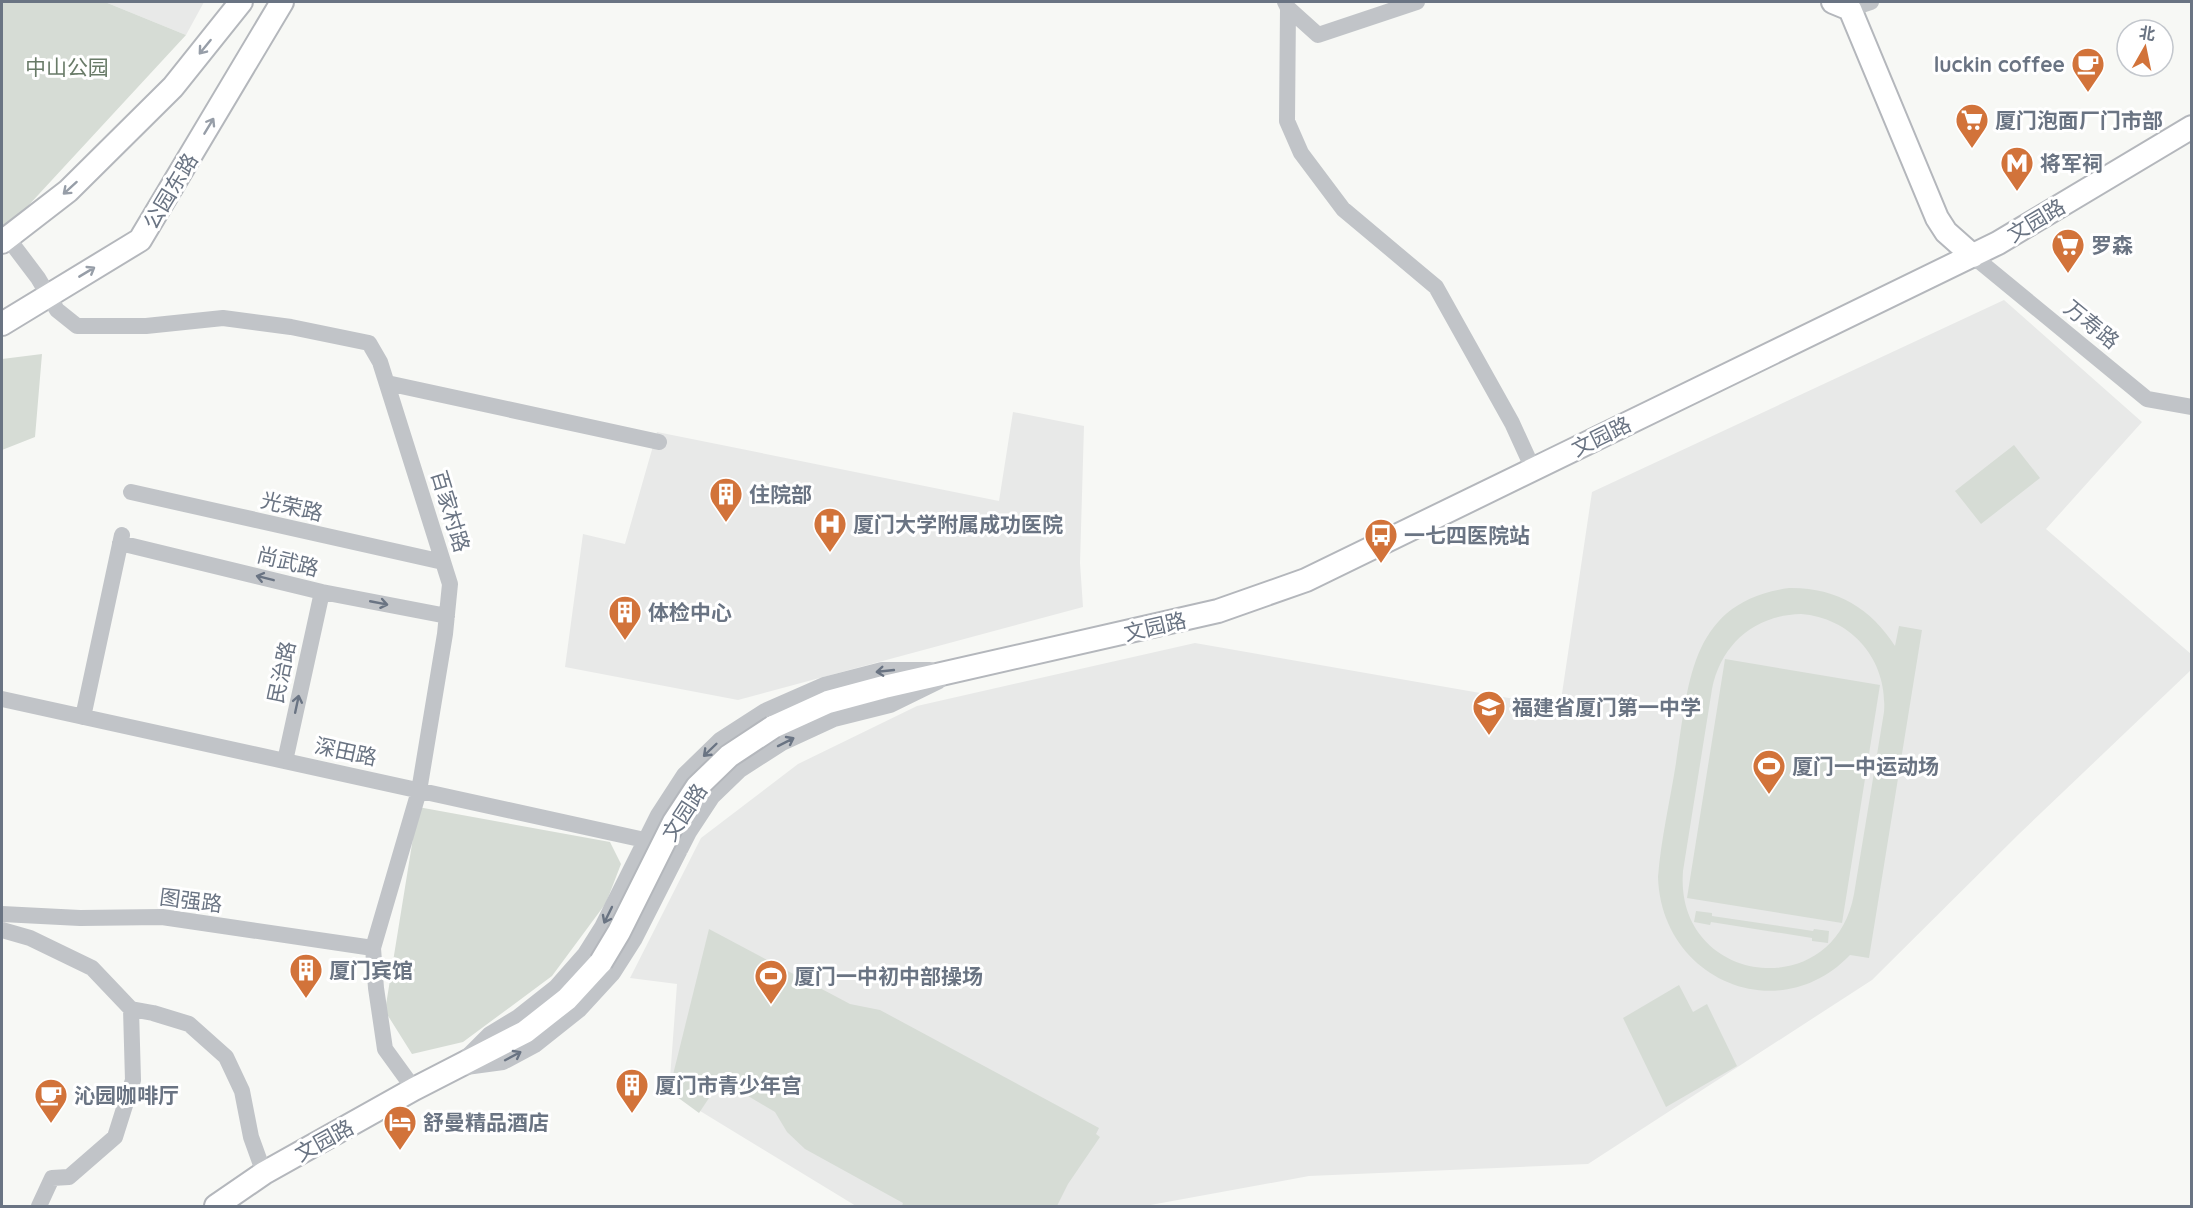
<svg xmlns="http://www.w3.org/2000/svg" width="2193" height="1208" font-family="Quicksand,'Noto Sans SC',sans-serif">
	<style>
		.built { fill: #e8e9e8 }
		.green { fill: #d6dcd5; fill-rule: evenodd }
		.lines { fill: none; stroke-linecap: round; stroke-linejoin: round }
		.secondary-casing { stroke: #b4b7bc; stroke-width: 26 }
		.street { stroke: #c1c4c8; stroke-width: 16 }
		.secondary { stroke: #fff; stroke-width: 22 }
		.secondary-bridge-casing { stroke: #b4b7bc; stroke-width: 26; stroke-linecap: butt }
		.secondary-bridge { stroke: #fff; stroke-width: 22 }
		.oneway { stroke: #979ea8 }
		.oneway2 { stroke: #6a7483 }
		.labels { text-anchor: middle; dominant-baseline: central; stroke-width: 6; stroke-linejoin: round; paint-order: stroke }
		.poi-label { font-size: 21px; font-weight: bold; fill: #6a7483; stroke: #fff; text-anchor: start }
		.park-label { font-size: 21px; fill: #697b68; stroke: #fff }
		.street-label { font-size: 21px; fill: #6a7483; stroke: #fff }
	</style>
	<rect width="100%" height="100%" fill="#f7f8f5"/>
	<path class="built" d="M 105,2 L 204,2 L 186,35 Z
		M 2004,300 L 2142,422 L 2046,529 L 2191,654 L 2191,670 L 2019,834 L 1872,980 L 1588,1164 L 1309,1176 L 1145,1206 L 856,1206 L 669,1092 L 677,984 L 630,978 L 701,838 L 798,764 L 917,706 L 1195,643 L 1560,707 L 1592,492 Z
		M 1013,412 L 1084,426 L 1080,563 L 1083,607 L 738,700 L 565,667 L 583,534 L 625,544 L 657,432 L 999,501 Z"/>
	<path class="green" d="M 2,2 L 105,2 L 186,35 L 27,207 L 2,226 Z
		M 42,354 L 35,437 L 2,450 L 2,359 Z
		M 2014,445 L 2040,478 L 1981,524 L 1955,491 Z
		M 1789,588 C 1835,587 1871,608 1895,646 L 1899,626 L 1922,630 L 1869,958 L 1850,955 C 1778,1030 1661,979 1658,877 C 1661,839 1670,801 1676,763 C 1689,683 1689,602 1789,588 ZM 1801,614 C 1852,618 1888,660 1884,712 L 1854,894 C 1834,1006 1674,985 1683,871 L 1712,689 C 1721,644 1755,615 1801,614 Z
		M 1725,659 L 1880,685 L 1842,923 L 1687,898 Z
		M 418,807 L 610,842 L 621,864 L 606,903 L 552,976 L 463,1042 L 412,1054 L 385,1011 Z
		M 1696,911 L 1712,913 L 1712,916 L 1813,931 L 1814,929 L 1829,931 L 1828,943 L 1812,941 L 1812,938 L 1711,922 L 1710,925 L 1694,922 Z
		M 709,929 L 850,1004 L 880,1010 L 1099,1128 L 1096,1134 L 1100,1137 L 1068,1184 L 1057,1206 L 902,1206 L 903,1203 L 805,1149 L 787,1132 L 775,1112 L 721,1080 L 699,1113 L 669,1091 Z
		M 1679,985 L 1693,1012 L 1707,1004 L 1737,1066 L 1666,1107 L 1623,1018 Z"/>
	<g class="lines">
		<defs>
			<path id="secondary" d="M 1833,2 L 1850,9 L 1937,218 L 1946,232 L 1973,256
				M 2,242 L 68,191 L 173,87 L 241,2
				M 2,324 L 140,240 L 282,2
				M 773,727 L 828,702 L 884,687 L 1218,611 L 1306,580 L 1998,243 L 2192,127
				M 216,1206 L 264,1173 L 414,1089 L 525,1032 L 567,999 L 601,962"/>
		</defs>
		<use href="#secondary" class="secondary-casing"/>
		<path class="street" d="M 1285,2 L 1288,8 L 1287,121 L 1301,153 L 1343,209 L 1436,287 L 1512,423 L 1533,469
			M 1288,8 L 1318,35 L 1417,2
			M 1850,9 L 1871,2
			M 7,237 L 38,278 L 57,310 L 77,326 L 146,326 L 223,318 L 291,327 L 369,343 L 380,362 L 450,584 L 445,634 L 419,791 L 373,948 L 376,988 L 385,1049 L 414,1089
			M 1973,256 L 2147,399 L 2192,407
			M 387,383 L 659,442
			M 131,492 L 443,562
			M 120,543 L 322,592 L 447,616
			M 2,699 L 681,848
			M 83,717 L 122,535
			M 285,761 L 322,592
			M 2,914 L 80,918 L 162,917 L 373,948
			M 2,930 L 30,938 L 92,968 L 131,1009 L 153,1013 L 189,1024 L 226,1057 L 242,1091 L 251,1137 L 264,1173
			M 468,1056 L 490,1034 L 518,1017 L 556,987 L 585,954 L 602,927 L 658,815 L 684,775 L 720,740 L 765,711 L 824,685 L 882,670 L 930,670
			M 466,1067 L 503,1062 L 535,1045 L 579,1010 L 613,973 L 634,940 L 689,832 L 712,797 L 740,770 L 782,743 L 834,719 L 890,705 L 939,681
			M 39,1206 L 52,1178 L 69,1177 L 115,1137 L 133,1080 L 131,1009"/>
		<use href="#secondary" class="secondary"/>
		<defs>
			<path id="secondary-bridge" d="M 601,962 L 619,932 L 674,822 L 697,787 L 729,756 L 773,727"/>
		</defs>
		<use href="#secondary-bridge" class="secondary-bridge-casing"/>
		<use href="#secondary-bridge" class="secondary-bridge"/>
	</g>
	<defs><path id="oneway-shaft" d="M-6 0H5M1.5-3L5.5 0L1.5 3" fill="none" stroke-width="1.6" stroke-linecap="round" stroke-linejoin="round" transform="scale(1.5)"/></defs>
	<g class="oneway">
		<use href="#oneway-shaft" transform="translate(205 47) rotate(129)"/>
		<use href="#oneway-shaft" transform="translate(209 126) rotate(-59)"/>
		<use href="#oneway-shaft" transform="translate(70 188) rotate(138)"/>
		<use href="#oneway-shaft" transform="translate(87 272) rotate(-31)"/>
	</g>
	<g class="oneway2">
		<use href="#oneway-shaft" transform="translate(265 578) rotate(-166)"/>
		<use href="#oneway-shaft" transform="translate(379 603) rotate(11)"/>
		<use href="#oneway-shaft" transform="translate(885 671) rotate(174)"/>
		<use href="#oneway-shaft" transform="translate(297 704) rotate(-78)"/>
		<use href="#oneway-shaft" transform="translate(786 742) rotate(-27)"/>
		<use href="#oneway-shaft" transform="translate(710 750) rotate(136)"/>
		<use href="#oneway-shaft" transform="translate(608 915) rotate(116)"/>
		<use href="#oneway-shaft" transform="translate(513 1056) rotate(-28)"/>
	</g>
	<defs>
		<symbol id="cafe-pin" viewBox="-11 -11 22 30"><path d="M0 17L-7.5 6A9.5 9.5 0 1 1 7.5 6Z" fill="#d2733a" stroke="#fff"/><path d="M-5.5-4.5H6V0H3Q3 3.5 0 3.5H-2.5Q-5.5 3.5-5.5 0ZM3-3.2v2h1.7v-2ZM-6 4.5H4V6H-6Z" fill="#fff"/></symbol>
		<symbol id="supermarket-pin" viewBox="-11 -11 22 30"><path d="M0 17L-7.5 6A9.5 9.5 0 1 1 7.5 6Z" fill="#d2733a" stroke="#fff"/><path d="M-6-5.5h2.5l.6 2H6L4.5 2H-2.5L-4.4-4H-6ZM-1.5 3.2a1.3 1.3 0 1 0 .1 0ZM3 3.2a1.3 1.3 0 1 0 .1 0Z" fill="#fff"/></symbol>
		<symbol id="metro-pin" viewBox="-11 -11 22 30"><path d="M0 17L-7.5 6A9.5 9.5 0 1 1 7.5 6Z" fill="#d2733a" stroke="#fff"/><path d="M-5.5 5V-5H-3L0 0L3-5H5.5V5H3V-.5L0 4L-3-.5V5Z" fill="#fff"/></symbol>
		<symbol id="building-pin" viewBox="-11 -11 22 30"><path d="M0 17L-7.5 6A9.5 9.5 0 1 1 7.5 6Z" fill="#d2733a" stroke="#fff"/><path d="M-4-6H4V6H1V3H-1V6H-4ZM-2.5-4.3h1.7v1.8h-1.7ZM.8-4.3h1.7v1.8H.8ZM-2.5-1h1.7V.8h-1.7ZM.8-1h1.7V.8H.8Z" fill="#fff"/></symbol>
		<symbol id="hospital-pin" viewBox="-11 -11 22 30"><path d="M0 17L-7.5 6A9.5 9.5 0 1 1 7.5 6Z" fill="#d2733a" stroke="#fff"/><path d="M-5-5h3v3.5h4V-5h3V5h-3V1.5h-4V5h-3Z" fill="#fff"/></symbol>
		<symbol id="bus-pin" viewBox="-11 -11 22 30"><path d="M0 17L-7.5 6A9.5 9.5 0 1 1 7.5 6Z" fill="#d2733a" stroke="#fff"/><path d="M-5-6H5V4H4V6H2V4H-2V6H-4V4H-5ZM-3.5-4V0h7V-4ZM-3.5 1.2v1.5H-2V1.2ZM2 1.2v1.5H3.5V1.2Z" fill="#fff"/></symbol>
		<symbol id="school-pin" viewBox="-11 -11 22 30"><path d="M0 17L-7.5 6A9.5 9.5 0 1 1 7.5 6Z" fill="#d2733a" stroke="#fff"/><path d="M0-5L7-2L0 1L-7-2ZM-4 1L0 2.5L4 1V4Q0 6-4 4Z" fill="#fff"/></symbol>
		<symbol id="stadium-pin" viewBox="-11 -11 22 30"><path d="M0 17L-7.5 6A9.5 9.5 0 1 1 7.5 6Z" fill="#d2733a" stroke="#fff"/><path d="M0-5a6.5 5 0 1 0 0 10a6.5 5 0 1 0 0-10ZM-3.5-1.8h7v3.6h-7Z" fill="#fff"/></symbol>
		<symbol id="hotel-pin" viewBox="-11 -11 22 30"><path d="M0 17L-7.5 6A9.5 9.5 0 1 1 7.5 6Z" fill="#d2733a" stroke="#fff"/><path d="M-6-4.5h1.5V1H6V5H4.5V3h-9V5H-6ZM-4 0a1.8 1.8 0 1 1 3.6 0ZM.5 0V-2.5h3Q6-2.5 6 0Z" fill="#fff"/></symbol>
	</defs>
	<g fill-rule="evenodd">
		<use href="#cafe-pin" x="2069" y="45" width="38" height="52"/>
		<use href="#supermarket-pin" x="1953" y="101" width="38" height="52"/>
		<use href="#metro-pin" x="1998" y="144" width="38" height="52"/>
		<use href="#supermarket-pin" x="2049" y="226" width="38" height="52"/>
		<use href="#building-pin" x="707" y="475" width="38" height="52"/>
		<use href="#hospital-pin" x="811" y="505" width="38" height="52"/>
		<use href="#bus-pin" x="1362" y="516" width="38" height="52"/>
		<use href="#building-pin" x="606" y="593" width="38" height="52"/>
		<use href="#school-pin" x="1470" y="688" width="38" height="52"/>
		<use href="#stadium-pin" x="1750" y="747" width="38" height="52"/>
		<use href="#building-pin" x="287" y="951" width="38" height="52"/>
		<use href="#stadium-pin" x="752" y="957" width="38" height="52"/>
		<use href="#building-pin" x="613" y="1066" width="38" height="52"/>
		<use href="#cafe-pin" x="32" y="1076" width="38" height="52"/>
		<use href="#hotel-pin" x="381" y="1103" width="38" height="52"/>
	</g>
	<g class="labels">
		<g class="poi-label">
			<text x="2065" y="64" text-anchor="end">luckin coffee</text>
			<text x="1995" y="120">厦门泡面厂门市部</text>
			<text x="2040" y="163">将军祠</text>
			<text x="2091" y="245">罗森</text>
			<text x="749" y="494">住院部</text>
			<text x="853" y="524">厦门大学附属成功医院</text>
			<text x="1404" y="535">一七四医院站</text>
			<text x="648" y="612">体检中心</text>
			<text x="1512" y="707">福建省厦门第一中学</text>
			<text x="1792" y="766">厦门一中运动场</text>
			<text x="329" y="970">厦门宾馆</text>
			<text x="794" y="976">厦门一中初中部操场</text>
			<text x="655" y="1085">厦门市青少年宫</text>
			<text x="74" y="1095">沁园咖啡厅</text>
			<text x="423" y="1122">舒曼精品酒店</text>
		</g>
		<g class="park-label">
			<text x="67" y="67">中山公园</text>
		</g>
		<g class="street-label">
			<text transform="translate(170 191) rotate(-59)">公园东路</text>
			<text transform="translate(2036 220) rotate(-31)">文园路</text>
			<text transform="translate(2092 324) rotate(39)">万寿路</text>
			<text transform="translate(1601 436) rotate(-26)">文园路</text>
			<text transform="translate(292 506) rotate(13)">光荣路</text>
			<text transform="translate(451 511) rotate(73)">百家村路</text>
			<text transform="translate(288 561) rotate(14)">尚武路</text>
			<text transform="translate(1155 626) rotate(-13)">文园路</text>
			<text transform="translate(281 672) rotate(-78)">民治路</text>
			<text transform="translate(346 751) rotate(12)">深田路</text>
			<text transform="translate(684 812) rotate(-57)">文园路</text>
			<text transform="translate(191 900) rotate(7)">图强路</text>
			<text transform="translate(324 1140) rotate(-29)">文园路</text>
		</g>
	</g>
	<rect width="2193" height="1208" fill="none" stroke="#6a7483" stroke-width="6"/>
	<g transform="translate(2145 48) rotate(9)"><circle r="28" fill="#ffffff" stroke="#c3c7cd" stroke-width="1.5"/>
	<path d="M0-4.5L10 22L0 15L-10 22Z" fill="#d2733a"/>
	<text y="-9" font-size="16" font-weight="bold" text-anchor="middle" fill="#6a7483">北</text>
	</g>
</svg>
